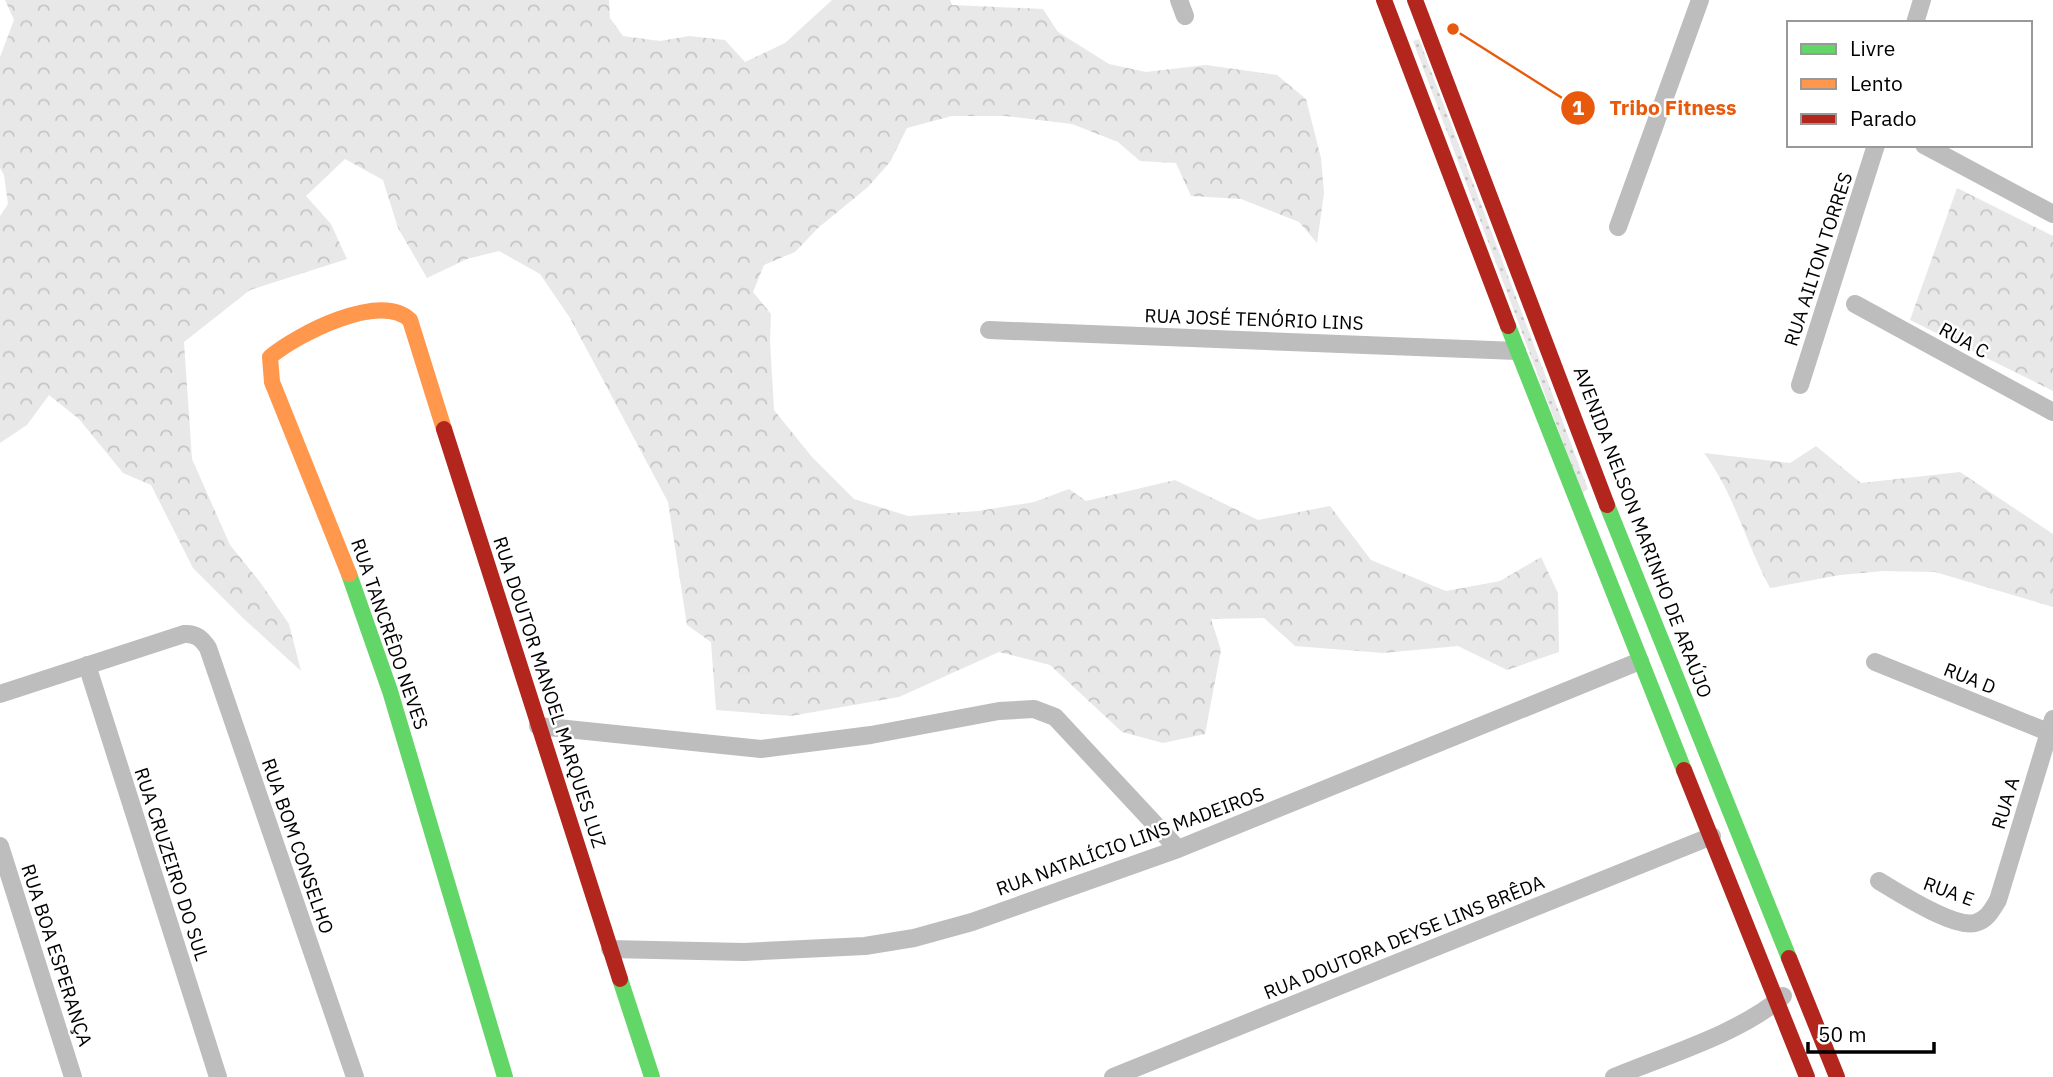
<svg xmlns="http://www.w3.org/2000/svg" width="2053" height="1077" font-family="'IBM Plex Sans',sans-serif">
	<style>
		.forest { fill: url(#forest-crowns) }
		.park { fill: url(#park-dots) }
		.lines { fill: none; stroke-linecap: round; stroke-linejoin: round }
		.street { stroke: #bdbdbd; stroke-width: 18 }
		.fast { stroke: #63d668; stroke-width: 16 }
		.slow { stroke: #ff974d; stroke-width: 16 }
		.jam { stroke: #b3261e; stroke-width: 16 }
		.labels { text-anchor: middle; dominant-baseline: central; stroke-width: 5; stroke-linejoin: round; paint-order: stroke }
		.street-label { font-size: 19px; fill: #000; stroke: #fff }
		.leader { fill: none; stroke: #e8590c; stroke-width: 2.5 }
		.callout-dot { fill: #e8590c; stroke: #fff; stroke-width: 2.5 }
		.mark-label { font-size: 21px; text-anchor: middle; font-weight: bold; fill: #fff }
		.callout-label { font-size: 21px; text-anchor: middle; font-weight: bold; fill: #e8590c; stroke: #fff; stroke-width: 5; stroke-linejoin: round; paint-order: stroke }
	</style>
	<defs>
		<pattern id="forest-crowns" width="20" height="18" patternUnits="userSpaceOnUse" patternTransform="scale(1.75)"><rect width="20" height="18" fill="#e8e8e8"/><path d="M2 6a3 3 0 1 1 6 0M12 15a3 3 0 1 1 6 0" fill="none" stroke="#c5c5c5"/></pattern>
		<pattern id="park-dots" width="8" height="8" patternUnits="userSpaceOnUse" patternTransform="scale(1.75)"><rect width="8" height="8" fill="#e8e8e8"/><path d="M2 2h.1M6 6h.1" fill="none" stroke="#c5c5c5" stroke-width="1.8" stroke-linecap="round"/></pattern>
	</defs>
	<rect width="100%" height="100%" fill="#fff"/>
	<path class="forest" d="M 5,0 L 609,0 L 610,18 L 623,36 L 660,41 L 689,36 L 725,40 L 745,62 L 785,43 L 832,0 L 950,0 L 952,5 L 1043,9 L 1058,32 L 1109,64 L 1146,72 L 1206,65 L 1277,75 L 1306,99 L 1321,158 L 1324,193 L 1317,243 L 1299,222 L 1241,199 L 1191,196 L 1176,163 L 1140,161 L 1118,142 L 1072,124 L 1005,116 L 952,116 L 907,128 L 890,162 L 868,187 L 818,228 L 795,252 L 764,265 L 753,292 L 771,314 L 770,341 L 774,410 L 812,457 L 854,499 L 908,516 L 978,511 L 1034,502 L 1069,489 L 1086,501 L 1175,480 L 1258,520 L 1330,506 L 1371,560 L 1446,591 L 1500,581 L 1541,557 L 1558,593 L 1559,652 L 1507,670 L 1458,646 L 1383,653 L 1295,646 L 1264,618 L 1211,619 L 1221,650 L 1205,734 L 1163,743 L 1122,732 L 1050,665 L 999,652 L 899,697 L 791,716 L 716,710 L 711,642 L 687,625 L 668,502 L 570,318 L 540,274 L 499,251 L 467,259 L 427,278 L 398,228 L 383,180 L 345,159 L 306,196 L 331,224 L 347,259 L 250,290 L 184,342 L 192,459 L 230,545 L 260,582 L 289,624 L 301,671 L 243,618 L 193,568 L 151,485 L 123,473 L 79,419 L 49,395 L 27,425 L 0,443 L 0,216 L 8,204 L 4,175 L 0,168 L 0,57 L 14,20 Z
		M 1957,188 L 2053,236 L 2053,391 L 1910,320 Z
		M 1816,446 L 1861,483 L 1960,472 L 2053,534 L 2053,607 L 1935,572 L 1883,571 L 1840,575 L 1770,588 C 1746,544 1734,493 1704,453 L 1790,463 Z"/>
	<path class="park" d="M 1419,39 L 1588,489 L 1582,493 L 1413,41 Z"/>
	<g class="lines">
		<path class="street" d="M 1179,0 L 1185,16
			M 1915,23 L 1922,0
			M 1924,145 L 2053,214
			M 1618,227 L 1700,0
			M 1855,304 L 2053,412
			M 989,330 L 1517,351
			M 1800,385 L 1876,145
			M 1875,662 L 2048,732
			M 87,665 L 218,1077
			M 0,694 L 184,634 C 196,633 202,639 208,648 L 355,1077
			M 538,726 L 761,749 L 871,735 L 999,711 L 1034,709 L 1055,717 L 1178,849
			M 0,846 L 73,1077
			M 1879,881 C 1899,893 1953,928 1975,923 C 1987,920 1992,910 1998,900 L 2053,719
			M 610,949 L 744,952 L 865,946 L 914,938 L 972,922 L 1178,849 L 1640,661
			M 1113,1077 L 1712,836
			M 1614,1077 C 1667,1055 1741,1033 1783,996"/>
		<path class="fast" d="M 1508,326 L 1684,770
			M 1607,505 L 1789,958
			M 349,574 L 390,691 L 505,1077
			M 620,979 L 652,1077"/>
		<path class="slow" d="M 349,574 L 272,382 L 270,357 C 296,335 380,291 410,320 L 444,429"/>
		<path class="jam" d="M 1384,0 L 1508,326
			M 1415,0 L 1607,505
			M 444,429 L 620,979
			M 1684,770 L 1807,1077
			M 1789,958 L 1837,1077"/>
	</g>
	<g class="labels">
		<g class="street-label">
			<text transform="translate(1818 259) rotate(-72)">RUA AILTON TORRES</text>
			<text transform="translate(1254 319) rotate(2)">RUA JOSÉ TENÓRIO LINS</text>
			<text transform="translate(1964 340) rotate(29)">RUA C</text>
			<text transform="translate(1643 532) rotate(69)">AVENIDA NELSON MARINHO DE ARAÚJO</text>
			<text transform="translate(390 634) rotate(71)">RUA TANCRÊDO NEVES</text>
			<text transform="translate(1970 678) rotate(22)">RUA D</text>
			<text transform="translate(550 692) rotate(72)">RUA DOUTOR MANOEL MARQUES LUZ</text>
			<text transform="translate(2005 803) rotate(-73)">RUA A</text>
			<text transform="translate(1130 841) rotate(-20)">RUA NATALÍCIO LINS MADEIROS</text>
			<text transform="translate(298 846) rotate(71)">RUA BOM CONSELHO</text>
			<text transform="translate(172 864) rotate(72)">RUA CRUZEIRO DO SUL</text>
			<text transform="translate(1949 891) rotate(20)">RUA E</text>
			<text transform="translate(1404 937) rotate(-22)">RUA DOUTORA DEYSE LINS BRÊDA</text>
			<text transform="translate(57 955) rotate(72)">RUA BOA ESPERANÇA</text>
		</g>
	</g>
	<path class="leader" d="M1453 29L1578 108"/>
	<g class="callout-dot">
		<circle cx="1453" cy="29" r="7"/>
		<circle cx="1578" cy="108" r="18"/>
	</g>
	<g class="mark-label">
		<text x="1578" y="115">1</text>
	</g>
	<g class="callout-label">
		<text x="1673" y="115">Tribo Fitness</text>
	</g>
	<rect x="1787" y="21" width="245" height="126" fill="#ffffff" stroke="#999999" stroke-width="2"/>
	<rect x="1801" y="44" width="35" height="10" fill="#63d668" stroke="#999999" stroke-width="2"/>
	<text x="1850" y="56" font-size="21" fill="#000000">Livre</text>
	<rect x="1801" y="79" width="35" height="10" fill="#ff974d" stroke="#999999" stroke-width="2"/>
	<text x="1850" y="91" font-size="21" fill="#000000">Lento</text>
	<rect x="1801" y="114" width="35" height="10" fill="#b3261e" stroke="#999999" stroke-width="2"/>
	<text x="1850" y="126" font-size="21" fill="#000000">Parado</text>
	<path d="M1808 1042v10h126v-10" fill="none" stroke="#000000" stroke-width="3.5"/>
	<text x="1818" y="1042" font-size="21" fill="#000000" stroke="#ffffff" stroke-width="5" paint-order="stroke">50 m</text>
</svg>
